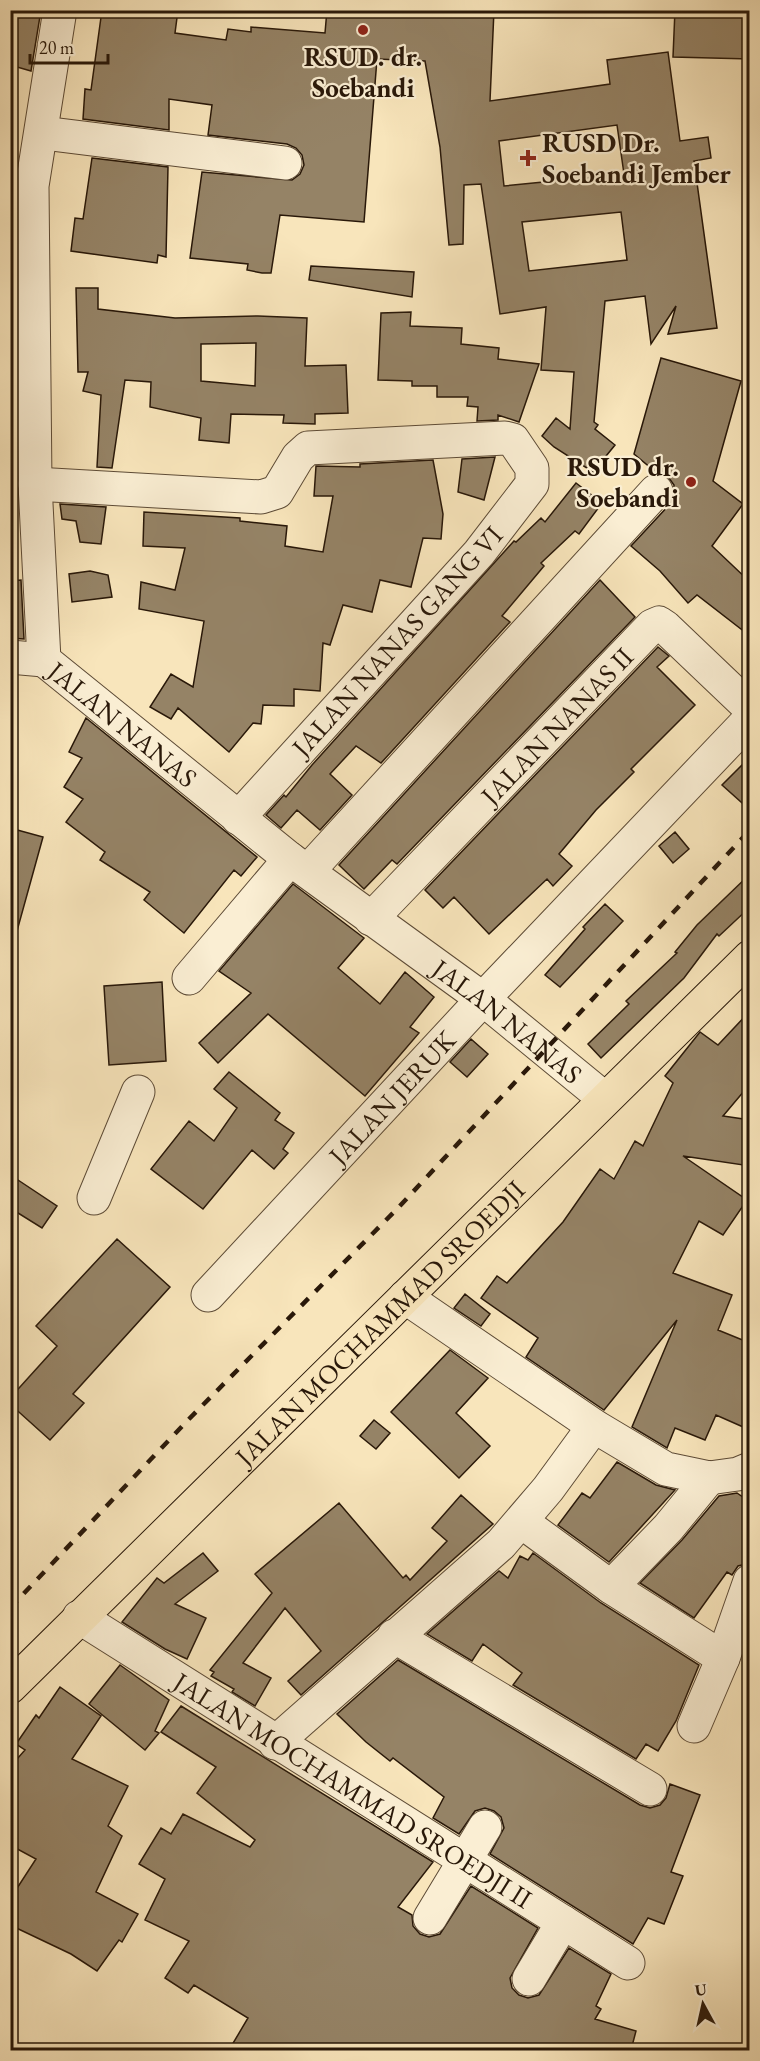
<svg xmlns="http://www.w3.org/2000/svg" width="760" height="2061" font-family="'EB Garamond',serif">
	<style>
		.building { fill: #958366; stroke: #291809; stroke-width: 1.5; fill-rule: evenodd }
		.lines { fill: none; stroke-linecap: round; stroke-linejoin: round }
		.minor-casing { stroke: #5d4b36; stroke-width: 35 }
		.major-casing { stroke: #291809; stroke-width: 35 }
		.minor { stroke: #faeed3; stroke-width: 33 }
		.major { stroke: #f8e5bb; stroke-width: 33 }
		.rail { stroke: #291809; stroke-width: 4.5; stroke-dasharray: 10 10; stroke-linecap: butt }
		.poi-dot { fill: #8f2418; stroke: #faeed3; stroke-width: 2 }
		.labels { text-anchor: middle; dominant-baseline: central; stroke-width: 4.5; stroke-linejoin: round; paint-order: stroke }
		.poi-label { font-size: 27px; font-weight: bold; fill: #291809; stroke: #faeed3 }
		.street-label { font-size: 27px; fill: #291809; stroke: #faeed3 }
	</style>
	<rect width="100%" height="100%" fill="#f8e5bb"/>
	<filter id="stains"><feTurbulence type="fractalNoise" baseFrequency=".00333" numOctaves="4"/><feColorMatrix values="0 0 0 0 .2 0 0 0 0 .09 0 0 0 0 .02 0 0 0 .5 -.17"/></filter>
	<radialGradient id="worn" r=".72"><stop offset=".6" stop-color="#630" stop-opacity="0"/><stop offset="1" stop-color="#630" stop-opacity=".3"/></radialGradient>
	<path class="building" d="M 10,10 L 41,10 L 31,71 L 10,65 Z
		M 102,10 L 178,10 L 175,33 L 226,40 L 228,29 L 251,32 L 251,27 L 325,33 L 327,10 L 494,10 L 490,101 L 610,84 L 607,60 L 668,52 L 680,141 L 708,137 L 711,158 L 694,161 L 717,328 L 668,334 L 676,306 L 651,344 L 645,296 L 605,301 L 594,422 L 598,425 L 595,429 L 615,445 L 593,472 L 554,447 L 542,436 L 556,418 L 570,429 L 574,372 L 541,370 L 546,307 L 500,314 L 481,184 L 464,185 L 463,244 L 449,245 L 440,147 L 425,61 L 377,59 L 364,222 L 280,215 L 271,273 L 262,273 L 247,270 L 248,264 L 190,258 L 202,172 L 292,180 L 300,174 L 304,165 L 302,155 L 296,148 L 287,144 L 208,135 L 212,105 L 169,99 L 169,130 L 83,119 L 85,89 L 91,90 ZM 617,125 L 624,174 L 504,186 L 499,141 ZM 621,212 L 627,260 L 529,271 L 522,222 Z
		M 675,10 L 750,10 L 750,59 L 673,57 Z
		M 92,158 L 168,167 L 166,257 L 158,255 L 157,263 L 71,251 L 75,218 L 83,219 Z
		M 311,266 L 414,272 L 412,297 L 309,280 Z
		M 76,288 L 98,288 L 98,309 L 175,318 L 258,316 L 307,318 L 305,366 L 346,365 L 348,413 L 315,414 L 315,424 L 283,423 L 284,415 L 231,414 L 229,443 L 199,440 L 201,418 L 150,407 L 151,382 L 125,380 L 112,468 L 97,467 L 101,395 L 83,391 L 88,372 L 78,372 ZM 256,343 L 255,386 L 201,381 L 201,344 Z
		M 411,312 L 410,326 L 462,328 L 461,344 L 499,348 L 498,359 L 539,364 L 519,422 L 498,415 L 498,420 L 477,421 L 478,407 L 467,406 L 468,397 L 437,397 L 437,386 L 412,386 L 412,381 L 378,380 L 381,313 Z
		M 661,358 L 741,381 L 713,481 L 743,504 L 712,546 L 750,582 L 750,636 L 697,595 L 688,603 L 660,571 L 631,546 L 670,504 L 674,494 L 674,485 L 669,478 L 657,473 L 634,454 Z
		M 495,457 L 484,500 L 458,492 L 462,459 Z
		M 433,460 L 443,514 L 441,539 L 423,538 L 411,587 L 380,580 L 372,612 L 343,605 L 330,645 L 323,643 L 320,691 L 294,689 L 294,706 L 263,705 L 261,724 L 253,723 L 229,752 L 178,708 L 171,719 L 150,707 L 171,674 L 193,687 L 204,621 L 139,609 L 141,582 L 175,590 L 185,548 L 143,546 L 144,512 L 240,518 L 240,521 L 287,526 L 285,546 L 323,552 L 333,496 L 314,496 L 316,466 L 360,467 L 360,464 Z
		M 576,483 L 602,503 L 579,534 L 575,531 L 541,563 L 544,566 L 502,616 L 510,622 L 381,763 L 356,746 L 330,774 L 352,795 L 320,830 L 297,810 L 281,828 L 266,815 L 284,795 L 286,797 L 312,765 L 514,541 L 516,542 L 541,518 L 545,522 Z
		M 60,504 L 106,507 L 101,544 L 80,542 L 76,521 L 62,519 Z
		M 90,571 L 108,575 L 112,597 L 72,602 L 69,574 Z
		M 21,580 L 24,639 L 10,638 L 10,581 Z
		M 600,580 L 635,617 L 397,864 L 392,860 L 364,889 L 339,865 Z
		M 658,647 L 669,656 L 657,667 L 695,705 L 631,769 L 634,772 L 596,810 L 559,854 L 572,866 L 553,886 L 547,879 L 489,934 L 454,897 L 443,908 L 425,890 Z
		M 86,718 L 257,857 L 241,876 L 234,870 L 184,933 L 144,900 L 150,892 L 100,860 L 105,852 L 66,822 L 83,799 L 64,787 L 82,758 L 69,752 Z
		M 750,757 L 750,810 L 722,785 Z
		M 10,828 L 43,837 L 17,931 L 10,930 Z
		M 675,832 L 689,849 L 673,863 L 659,846 Z
		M 750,874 L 750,907 L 719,936 L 717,934 L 684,978 L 601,1058 L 588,1044 L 629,1004 L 626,1001 L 677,953 L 675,952 L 697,925 Z
		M 293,884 L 364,938 L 338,968 L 380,1004 L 405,972 L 434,997 L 410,1027 L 419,1033 L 365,1096 L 268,1014 L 218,1063 L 199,1043 L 251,993 L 219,971 Z
		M 605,904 L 623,921 L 560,987 L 545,975 L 585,929 L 583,927 Z
		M 162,982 L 166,1061 L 109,1065 L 104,986 Z
		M 750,1011 L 750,1084 L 723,1116 L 750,1120 L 750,1166 L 683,1156 L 747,1200 L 723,1235 L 699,1221 L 673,1273 L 732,1295 L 718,1330 L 750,1343 L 750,1430 L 716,1415 L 705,1440 L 675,1428 L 667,1448 L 632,1427 L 677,1320 L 604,1410 L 526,1357 L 538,1338 L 481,1298 L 497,1276 L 507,1283 L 563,1222 L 600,1169 L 614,1179 L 635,1141 L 643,1146 L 673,1083 L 665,1076 L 700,1032 L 718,1045 Z
		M 471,1039 L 488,1054 L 467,1077 L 450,1062 Z
		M 229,1072 L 280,1113 L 275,1120 L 294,1133 L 283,1149 L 288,1153 L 274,1169 L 252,1150 L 203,1209 L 151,1169 L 189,1121 L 214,1141 L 237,1108 L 214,1089 Z
		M 18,1180 L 57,1206 L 42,1228 L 10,1208 L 10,1191 Z
		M 117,1239 L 170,1287 L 73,1394 L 84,1403 L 50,1440 L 10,1404 L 10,1398 L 57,1346 L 36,1326 Z
		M 465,1294 L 490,1314 L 481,1326 L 454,1308 Z
		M 450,1350 L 488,1378 L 456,1413 L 490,1446 L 459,1478 L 391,1412 Z
		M 374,1420 L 390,1433 L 376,1449 L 360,1436 Z
		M 617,1462 L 656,1485 L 675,1490 L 609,1562 L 558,1525 L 582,1493 L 590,1498 Z
		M 737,1493 L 750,1502 L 750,1563 L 738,1566 L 732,1575 L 727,1572 L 694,1618 L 640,1583 L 682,1540 L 719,1496 Z
		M 461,1495 L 493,1524 L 301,1695 L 288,1681 L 321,1651 L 285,1608 L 243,1663 L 271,1678 L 255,1706 L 232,1692 L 234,1689 L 211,1676 L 214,1672 L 210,1670 L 272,1593 L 255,1574 L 339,1503 L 403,1578 L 406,1575 L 410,1580 L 447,1541 L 432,1528 Z
		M 203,1553 L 218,1571 L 175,1604 L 206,1618 L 187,1659 L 165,1649 L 122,1622 L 157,1578 L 164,1583 Z
		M 533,1553 L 601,1603 L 699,1665 L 676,1721 L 658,1751 L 646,1744 L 636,1759 L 513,1685 L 522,1673 L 483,1644 L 472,1661 L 427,1634 L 499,1571 L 508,1578 L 520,1556 L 528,1560 Z
		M 398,1660 L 640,1805 L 650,1808 L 660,1805 L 666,1798 L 670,1784 L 700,1795 L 671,1872 L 683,1876 L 664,1924 L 648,1918 L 633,1944 L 490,1854 L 504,1828 L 501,1817 L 494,1811 L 485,1808 L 475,1811 L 459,1834 L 433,1818 L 444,1797 L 393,1758 L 390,1761 L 366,1742 L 337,1714 Z
		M 120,1665 L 169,1700 L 155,1731 L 159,1733 L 145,1750 L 89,1704 Z
		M 60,1687 L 101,1716 L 72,1759 L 128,1786 L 108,1826 L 122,1836 L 96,1892 L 138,1914 L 122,1942 L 119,1940 L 97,1971 L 71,1954 L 10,1925 L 10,1899 L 36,1859 L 10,1845 L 10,1767 L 25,1750 L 16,1744 L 36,1715 L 39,1718 Z
		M 181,1706 L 433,1862 L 398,1907 L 412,1915 L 413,1926 L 420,1934 L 429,1937 L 440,1934 L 471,1886 L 538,1928 L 510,1978 L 512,1988 L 519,1995 L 528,1998 L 539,1995 L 569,1948 L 611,1974 L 596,2006 L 601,2009 L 595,2019 L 636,2031 L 631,2050 L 229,2050 L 248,2018 L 194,1985 L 188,1993 L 165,1978 L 189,1941 L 145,1920 L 165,1879 L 139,1864 L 161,1828 L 171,1834 L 183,1814 L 250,1847 L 255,1840 L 197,1793 L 216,1767 L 161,1732 Z"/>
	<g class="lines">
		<defs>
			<g id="minor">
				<path id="s1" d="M 60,10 L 32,186 L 35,484 L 44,660 L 290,859 L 483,999 L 605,1099"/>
				<path d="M 43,133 L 285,163"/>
				<path d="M 35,484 L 261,497 L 277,492 L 298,457 L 308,448 L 505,438 L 513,440 L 532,468 L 532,484 L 479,553 L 238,818"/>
				<path d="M 10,657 L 44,660"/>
				<path d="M 308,871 L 656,491"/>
				<path id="s2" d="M 371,919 L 652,626 L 659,623 L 665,627 L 750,708"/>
				<path d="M 189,978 L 290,859"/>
				<path d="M 94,1198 L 138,1092"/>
				<path id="s3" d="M 208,1295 L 483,999 L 750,719"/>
				<path d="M 405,1297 L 594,1426 L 666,1469 L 709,1478 L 738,1474 L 750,1469"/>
				<path d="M 522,1522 L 611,1587 L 723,1658"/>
				<path d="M 611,1587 L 668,1528 L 709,1478"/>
				<path id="s4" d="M 79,1617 L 628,1963"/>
				<path d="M 394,1636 L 650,1789"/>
				<path d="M 694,1726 L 723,1658 L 750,1581"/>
				<path d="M 275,1743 L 501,1544 L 548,1489 L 594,1426"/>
				<path d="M 430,1918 L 485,1827"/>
				<path d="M 529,1979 L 563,1922"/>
			</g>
			<g id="major">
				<path id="s5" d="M 10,1687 L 750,957"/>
			</g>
		</defs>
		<use href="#minor" class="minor-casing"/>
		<use href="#major" class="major-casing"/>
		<use href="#minor" class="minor"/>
		<use href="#major" class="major"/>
		<path class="rail" d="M 10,1608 L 188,1420 L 397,1209 L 750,830"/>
	</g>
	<g class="poi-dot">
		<circle cx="363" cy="30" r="6"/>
		<path d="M525 149h6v6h6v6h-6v6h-6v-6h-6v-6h6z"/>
		<circle cx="691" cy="482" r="6"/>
	</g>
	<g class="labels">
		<g class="poi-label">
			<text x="363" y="56">RSUD. dr.<tspan x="363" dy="31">Soebandi</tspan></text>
			<text x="542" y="142" text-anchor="start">RUSD Dr.<tspan x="542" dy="31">Soebandi Jember</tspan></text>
			<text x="679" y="466" text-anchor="end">RSUD dr.<tspan x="679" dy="31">Soebandi</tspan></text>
		</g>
		<g class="street-label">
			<text transform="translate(397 641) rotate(-48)">JALAN NANAS GANG VI</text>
			<text stroke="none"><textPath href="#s1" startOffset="754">JALAN NANAS</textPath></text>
			<text stroke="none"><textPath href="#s2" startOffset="268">JALAN NANAS II</textPath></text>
			<text stroke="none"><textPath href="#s1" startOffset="1240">JALAN NANAS</textPath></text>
			<text stroke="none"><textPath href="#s3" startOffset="270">JALAN JERUK</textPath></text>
			<text stroke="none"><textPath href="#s5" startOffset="519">JALAN MOCHAMMAD SROEDJI</textPath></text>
			<text stroke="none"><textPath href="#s4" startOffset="324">JALAN MOCHAMMAD SROEDJI II</textPath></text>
		</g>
	</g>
	<rect width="760" height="2061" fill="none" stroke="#f8e5bb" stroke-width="36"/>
	<rect x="12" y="12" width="736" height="2037" fill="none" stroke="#291809" stroke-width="3"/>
	<rect x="18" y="18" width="724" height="2025" fill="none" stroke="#291809" stroke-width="1.5"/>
	<g transform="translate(703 2004) rotate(352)" stroke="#faeed3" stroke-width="4.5" paint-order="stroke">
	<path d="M0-4.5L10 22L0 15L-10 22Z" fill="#291809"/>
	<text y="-9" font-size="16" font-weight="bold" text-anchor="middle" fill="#291809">U</text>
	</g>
	<path d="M30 54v9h78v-9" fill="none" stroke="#291809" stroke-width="3"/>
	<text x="39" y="54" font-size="18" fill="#291809" stroke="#faeed3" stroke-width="4.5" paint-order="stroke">20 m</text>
	<rect width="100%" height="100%" filter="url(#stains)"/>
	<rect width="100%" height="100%" fill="url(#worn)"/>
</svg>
